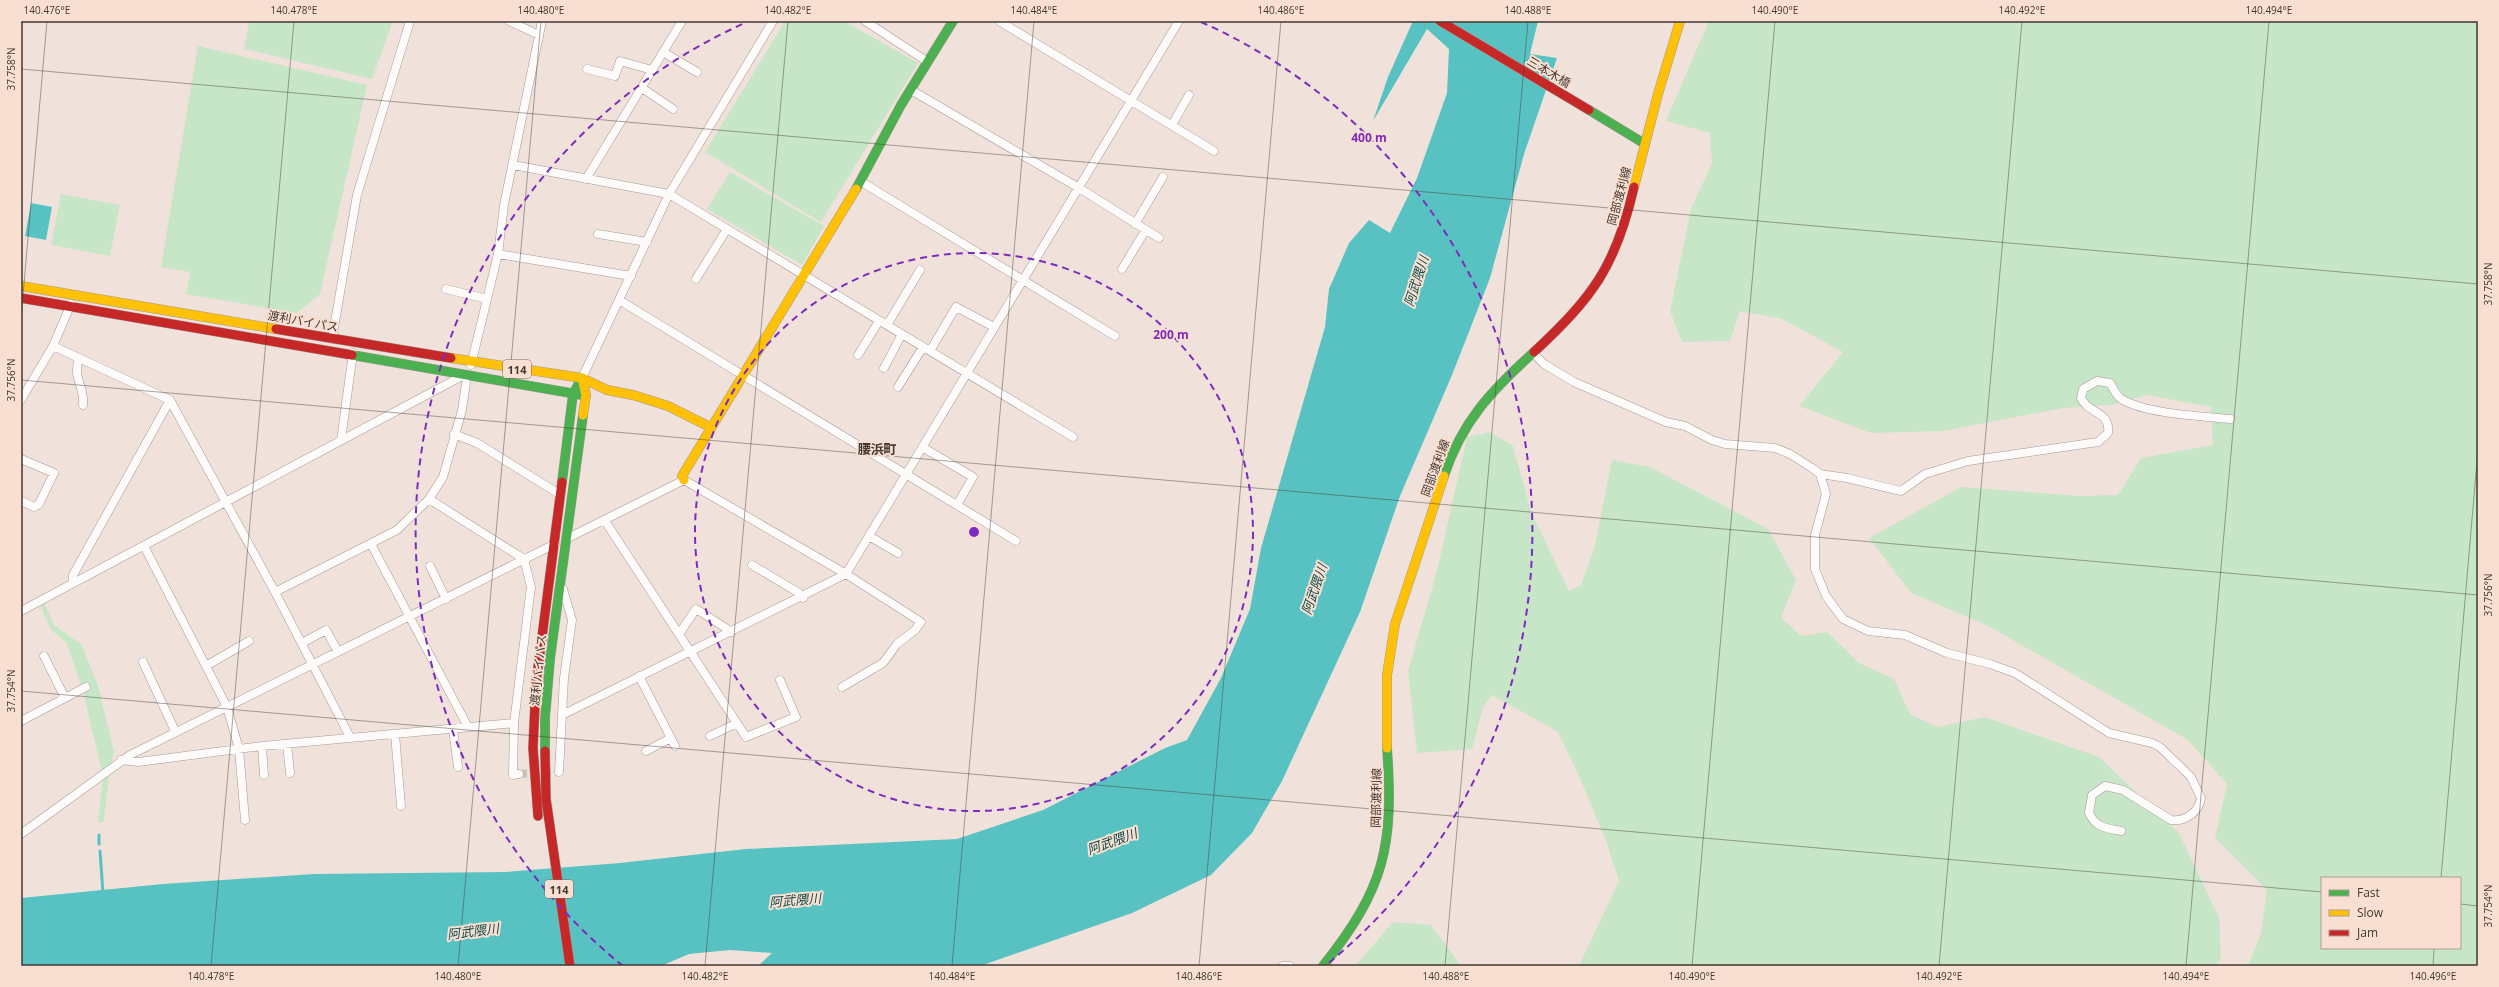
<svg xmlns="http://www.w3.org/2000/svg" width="2499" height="987" font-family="'Open Sans','Noto Sans JP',sans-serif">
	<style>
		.green { fill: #c6e6c7; fill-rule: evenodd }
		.water { fill: #58c2c2 }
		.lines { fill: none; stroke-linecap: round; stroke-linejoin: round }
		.stream { stroke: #58c2c2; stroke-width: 3 }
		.street-tunnel { stroke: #cdc0b9; stroke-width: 8; stroke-dasharray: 8 4; stroke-linecap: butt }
		.street-casing { stroke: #a49994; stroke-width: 9 }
		.fast-casing { stroke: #a49994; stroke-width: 10 }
		.slow-casing { stroke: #a49994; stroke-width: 10 }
		.jam-casing { stroke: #a49994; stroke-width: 10 }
		.street { stroke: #fdfbf9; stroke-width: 8 }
		.fast { stroke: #4caf50; stroke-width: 9 }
		.slow { stroke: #ffc107; stroke-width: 9 }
		.jam { stroke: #c62828; stroke-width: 9 }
		.ticks { fill: none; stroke: #423933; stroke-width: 1; stroke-opacity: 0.45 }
		.ring { fill: none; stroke: #7b2cbf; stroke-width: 2; stroke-dasharray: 7 5 }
		.labels { text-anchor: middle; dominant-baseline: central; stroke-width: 4; stroke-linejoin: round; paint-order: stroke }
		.shield { fill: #f9dfd1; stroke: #796b62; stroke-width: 1 }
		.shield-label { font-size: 11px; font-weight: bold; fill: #423933 }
		.street-label { font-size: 12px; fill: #423933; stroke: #f9dfd1 }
		.water-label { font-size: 13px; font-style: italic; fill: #0e4b4c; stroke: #f9dfd1 }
		.neighbourhood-label { font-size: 13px; font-weight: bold; fill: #423933; stroke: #f9dfd1 }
		.centre { fill: #7b2cbf; stroke: #f9dfd1; stroke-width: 2 }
		.ring-label { font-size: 12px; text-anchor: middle; font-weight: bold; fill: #7b2cbf; stroke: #f9dfd1; stroke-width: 4; stroke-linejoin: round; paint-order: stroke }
		.neatline { fill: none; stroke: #423933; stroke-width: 1.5 }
		.ticks-label { font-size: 10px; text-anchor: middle; fill: #423933 }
	</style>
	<rect width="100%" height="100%" fill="#f0e2da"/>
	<path class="green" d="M 249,21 L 393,21 L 372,79 L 244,49 Z
		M 785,21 L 844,21 L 918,63 L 821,222 L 705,152 Z
		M 1709,21 L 2478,21 L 2478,966 L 2248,966 L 2261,933 L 2267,890 L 2215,838 L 2227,784 L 2188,740 L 1988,626 L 1911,593 L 1869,538 L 1961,487 L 2080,496 L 2118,495 L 2141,458 L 2213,445 L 2211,407 L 2147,395 L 2110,405 L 2063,408 L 1943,431 L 1871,433 L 1799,406 L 1843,352 L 1782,319 L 1740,311 L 1730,341 L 1682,342 L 1670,311 L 1691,209 L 1712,163 L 1710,133 L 1666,121 ZM 2322,878 L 2460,878 L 2460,948 L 2322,948 Z
		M 198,46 L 367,85 L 320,294 L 297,313 L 186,294 L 190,272 L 161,267 Z
		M 730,172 L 824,226 L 802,265 L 707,209 Z
		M 61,194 L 120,205 L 110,256 L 51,245 Z
		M 1490,432 L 1513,446 L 1531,512 L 1569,591 L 1581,585 L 1595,546 L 1612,460 L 1650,467 L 1768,529 L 1796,580 L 1781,617 L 1801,636 L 1827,632 L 1859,663 L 1894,679 L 1910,714 L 1937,727 L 1985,717 L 2099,757 L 2179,833 L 2219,918 L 2221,959 L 2215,966 L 1579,966 L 1619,881 L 1606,841 L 1579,776 L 1558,732 L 1492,695 L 1483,707 L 1472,749 L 1417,753 L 1408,671 L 1436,575 L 1467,437 Z
		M 44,603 L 54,625 L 82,645 L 98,686 L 114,752 L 109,773 L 104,822 L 98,822 L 103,777 L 84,695 L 67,643 L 51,630 L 40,605 Z
		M 1393,922 L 1431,925 L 1461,966 L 1355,966 Z"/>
	<path class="water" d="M 1413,21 L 1538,21 L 1530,54 L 1557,58 L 1524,154 L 1490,278 L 1452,375 L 1400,496 L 1360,612 L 1282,781 L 1252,833 L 1211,875 L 1132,913 L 980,966 L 758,966 L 772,953 L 730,950 L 689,954 L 661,966 L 21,966 L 21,898 L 163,884 L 314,874 L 506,872 L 620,863 L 746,849 L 957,839 L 1043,810 L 1165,748 L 1187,740 L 1221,678 L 1250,609 L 1261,548 L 1325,327 L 1329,289 L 1349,243 L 1369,220 L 1390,233 L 1417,178 L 1447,93 L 1449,49 L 1427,29 L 1373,121 L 1388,77 Z
		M 31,203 L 52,207 L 46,240 L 25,236 Z"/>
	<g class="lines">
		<path class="stream" d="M 99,835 L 99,844
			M 100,851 L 103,893"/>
		<path class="street-tunnel" d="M 519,774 L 559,772"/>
		<defs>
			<path id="street" d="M 509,21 L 539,35
				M 865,21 L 928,62
				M 999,21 L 1214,151
				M 663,52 L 697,72
				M 587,69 L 615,76 L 620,61 L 652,70
				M 642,88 L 673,109
				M 911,90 L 1079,188 L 1159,238
				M 1172,125 L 1189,95
				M 513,165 L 669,194 L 1073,437
				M 586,179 L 682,21
				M 860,181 L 1115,336
				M 1135,224 L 1163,177
				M 598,234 L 647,242
				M 498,254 L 631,276
				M 1122,269 L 1145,231
				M 696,279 L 727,229
				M 446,289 L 487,299
				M 619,300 L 1016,541
				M 887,325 L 920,270
				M 332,339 L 357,195 L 410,21
				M 53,346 L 170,400 L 275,592 L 350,737
				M 930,351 L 956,307 L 994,327
				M 1533,353 L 1544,364 L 1574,382 L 1666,422 L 1685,426 L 1712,440 L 1725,444 L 1775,448 L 1790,454 L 1812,468 L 1820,474 L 1826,494 L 1815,535 L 1815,569 L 1826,596 L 1843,619 L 1868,631 L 1905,635 L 1947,653 L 1990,664 L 2015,673 L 2109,733 L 2152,743 L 2160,747 L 2191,777 L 2201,798 C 2199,812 2185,822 2171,820 L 2123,790 L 2105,786 L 2092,795 L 2089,813 C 2096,828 2106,828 2121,831
				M 858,355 L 879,321
				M 79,359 C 72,377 85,387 83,405
				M 471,365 L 498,254 L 504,205 L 542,21
				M 884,368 L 902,334
				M 582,378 L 669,194 L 773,21
				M 898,387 L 923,347
				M 21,400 L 53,346 L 71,304
				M 454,434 L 477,443 L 561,495
				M 341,440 L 353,353
				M 922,447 L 973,477 L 957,505
				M 21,459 L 54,473 L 39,504 L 34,507 L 21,501
				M 1820,474 L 1847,478 L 1901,491 L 1925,474 L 1968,461 L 2098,442 L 2108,433 C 2111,411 2088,414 2081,398 L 2083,389 L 2097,381 L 2110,383 C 2114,389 2116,397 2123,400 C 2148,414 2201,416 2230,419
				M 429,499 L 524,559 L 531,587 L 514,723 L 513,775 L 519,774
				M 605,521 L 746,737 L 796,717 L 780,680
				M 869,536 L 898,553
				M 566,539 L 684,480 L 846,574 L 921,622 L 915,630 L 897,644 L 883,663 L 842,687
				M 371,544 L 468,727
				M 144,546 L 227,707 L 239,749 L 245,820
				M 752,565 L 799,593 L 803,598
				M 430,566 L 446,599
				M 73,583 L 73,575 L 170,400
				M 275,592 L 397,530 L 429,499 L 443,477 L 462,410 L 466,383
				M 21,611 L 464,375
				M 679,634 L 696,609 L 732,632
				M 302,643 L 326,630 L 338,652
				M 44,656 L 65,698
				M 143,662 L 175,731
				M 206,666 L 249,641
				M 639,676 L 675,746
				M 562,715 L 846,574 L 1179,21
				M 21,721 L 86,687
				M 453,729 L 458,767
				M 395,734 L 401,806
				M 710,736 L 737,723
				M 287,744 L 290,773
				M 262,746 L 264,775
				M 646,751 L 671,738
				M 121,760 L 138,762 L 262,746 L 514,723
				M 559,772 L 564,678 L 572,620 L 563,589
				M 21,834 L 130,755 L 555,544
				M 1283,966 L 1290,966"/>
			<path id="fast" d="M 1589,110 L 1645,144
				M 856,189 L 901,105 L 953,21
				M 352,355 L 582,395
				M 1444,476 C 1462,421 1492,390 1534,352
				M 562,482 L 573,394 L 582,378
				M 545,751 L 545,718 L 550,659 L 583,415
				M 1323,966 C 1385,888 1394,846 1387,748"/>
			<path id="slow" d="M 1634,187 L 1658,94 L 1680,21
				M 21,286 L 276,329
				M 451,358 L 582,378 L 586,395 L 583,415
				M 582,378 L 607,390 L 633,395 L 668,406 L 710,427
				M 684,480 L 682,476 L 856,189
				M 1387,748 L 1387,675 L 1395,624 L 1444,476"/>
			<path id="jam" d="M 1440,21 L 1589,110
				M 21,298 L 352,355
				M 276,329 L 451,358
				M 1534,352 C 1593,297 1616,266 1634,187
				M 545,751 L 546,799 L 570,966
				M 538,816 L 533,748 L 536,683 L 562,482"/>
		</defs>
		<use href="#street" class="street-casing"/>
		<use href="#fast" class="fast-casing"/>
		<use href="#slow" class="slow-casing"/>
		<use href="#jam" class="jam-casing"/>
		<use href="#street" class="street"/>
		<use href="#fast" class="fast"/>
		<use href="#slow" class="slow"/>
		<use href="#jam" class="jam"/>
	</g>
	<path class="ticks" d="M 21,69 L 2478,284M 21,318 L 47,21M 21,380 L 2478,595M 21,691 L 2322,892M 2441,878 L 2478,450M 2460,904 L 2478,906M 211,966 L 294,21M 458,966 L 541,21M 705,966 L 788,21M 952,966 L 1034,21M 1199,966 L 1281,21M 1445,966 L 1528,21M 1692,966 L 1775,21M 1939,966 L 2022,21M 2186,966 L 2269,21M 2433,966 L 2434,948"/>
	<g class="ring">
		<circle cx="974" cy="532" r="279"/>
		<path d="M623 966A558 558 0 0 1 747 22M1201 22A558 558 0 0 1 1325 966"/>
	</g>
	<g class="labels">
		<g class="shield">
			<rect x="503" y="360" width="28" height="18" rx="3"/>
			<rect x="545" y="880" width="28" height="18" rx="3"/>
		</g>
		<g class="shield-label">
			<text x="517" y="369">114</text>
			<text x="559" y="889">114</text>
		</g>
		<g class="street-label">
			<text transform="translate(1549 72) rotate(31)">三本木橋</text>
			<text transform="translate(1619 196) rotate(-75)">岡部渡利線</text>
			<text transform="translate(303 321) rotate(10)">渡利バイパス</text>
			<text transform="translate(1435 468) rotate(-70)">岡部渡利線</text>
			<text transform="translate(538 670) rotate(-84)">渡利バイパス</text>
			<text transform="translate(1376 798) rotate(-89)">岡部渡利線</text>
		</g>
		<g class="water-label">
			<text transform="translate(1416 281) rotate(-72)">阿武隈川</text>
			<text transform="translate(1314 589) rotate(-71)">阿武隈川</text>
			<text transform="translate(1112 841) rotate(-20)">阿武隈川</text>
			<text transform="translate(795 900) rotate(-5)">阿武隈川</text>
			<text transform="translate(473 931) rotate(-7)">阿武隈川</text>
		</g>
		<g class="neighbourhood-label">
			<text x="877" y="449">腰浜町</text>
		</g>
	</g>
	<circle cx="974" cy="532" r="6" class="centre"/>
	<g class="ring-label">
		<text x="1369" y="142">400 m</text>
		<text x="1171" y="339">200 m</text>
	</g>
	<rect width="2499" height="987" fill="none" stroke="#f9dfd1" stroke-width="44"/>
	<rect x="2321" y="877" width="140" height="72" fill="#f9dfd1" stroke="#b09d92"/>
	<rect x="2329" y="890" width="20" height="6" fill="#4caf50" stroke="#b09d92"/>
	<text x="2357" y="897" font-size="12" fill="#423933">Fast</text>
	<rect x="2329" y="910" width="20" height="6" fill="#ffc107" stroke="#b09d92"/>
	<text x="2357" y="917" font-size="12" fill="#423933">Slow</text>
	<rect x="2329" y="930" width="20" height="6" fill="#c62828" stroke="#b09d92"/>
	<text x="2357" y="937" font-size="12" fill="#423933">Jam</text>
	<rect x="22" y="22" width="2455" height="943" class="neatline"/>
	<g class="ticks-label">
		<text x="47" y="14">140.476°E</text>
		<text x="294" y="14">140.478°E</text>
		<text x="541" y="14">140.480°E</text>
		<text x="788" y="14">140.482°E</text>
		<text x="1034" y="14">140.484°E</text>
		<text x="1281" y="14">140.486°E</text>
		<text x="1528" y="14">140.488°E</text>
		<text x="1775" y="14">140.490°E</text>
		<text x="2022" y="14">140.492°E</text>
		<text x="2269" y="14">140.494°E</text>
		<text transform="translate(11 69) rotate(-90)" y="4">37.758°N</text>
		<text transform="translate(2488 284) rotate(-90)" y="4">37.758°N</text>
		<text transform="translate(11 380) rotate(-90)" y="4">37.756°N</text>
		<text transform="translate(2488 595) rotate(-90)" y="4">37.756°N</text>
		<text transform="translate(11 691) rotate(-90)" y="4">37.754°N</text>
		<text transform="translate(2488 906) rotate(-90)" y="4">37.754°N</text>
		<text x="211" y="980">140.478°E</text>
		<text x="458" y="980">140.480°E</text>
		<text x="705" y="980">140.482°E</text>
		<text x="952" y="980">140.484°E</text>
		<text x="1199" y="980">140.486°E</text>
		<text x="1446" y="980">140.488°E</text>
		<text x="1692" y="980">140.490°E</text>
		<text x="1939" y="980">140.492°E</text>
		<text x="2186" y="980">140.494°E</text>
		<text x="2433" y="980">140.496°E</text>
	</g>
</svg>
